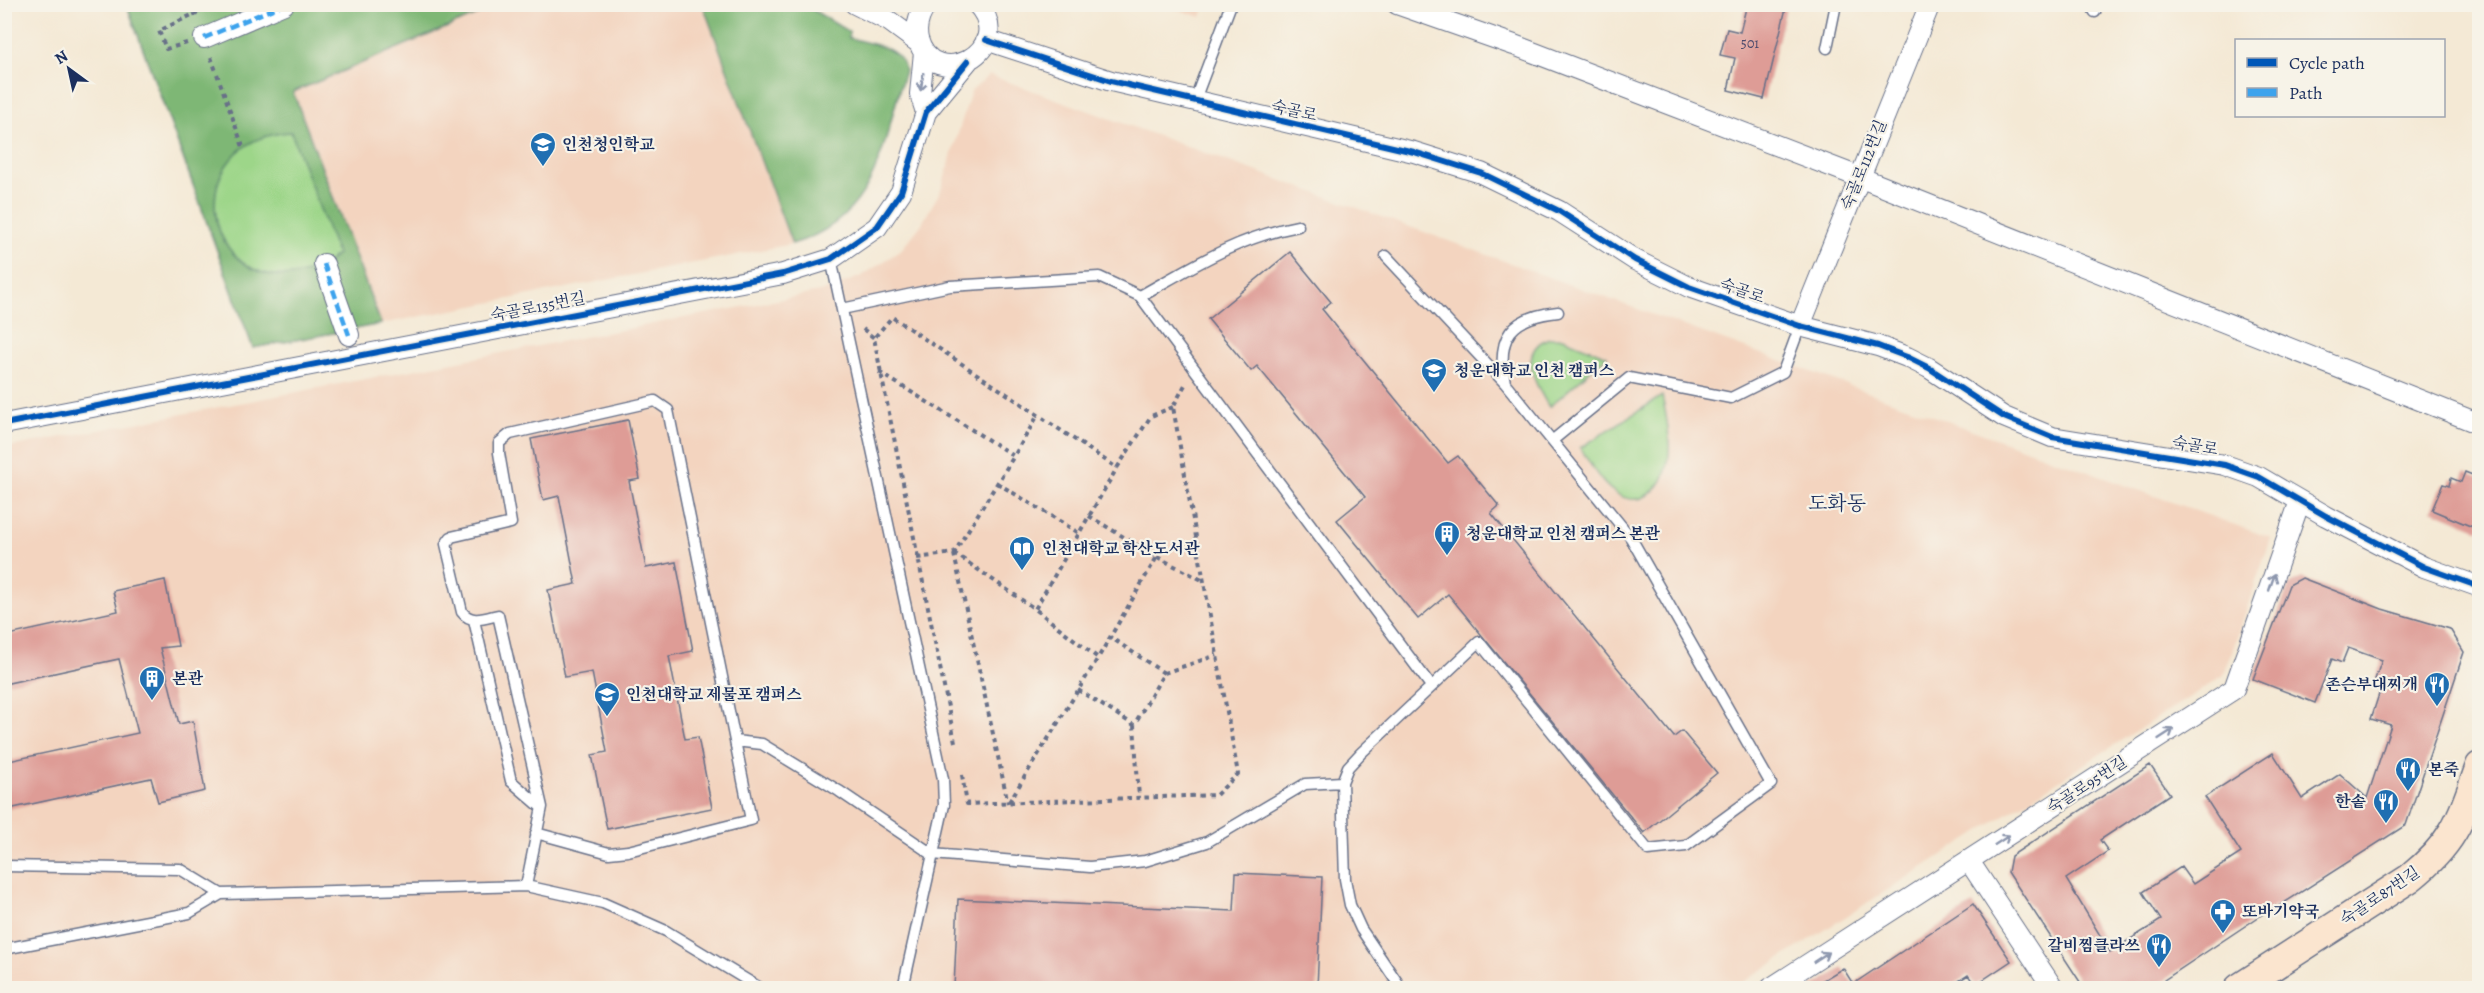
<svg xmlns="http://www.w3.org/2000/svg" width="2484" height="993" font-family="Alegreya,'Noto Serif KR',serif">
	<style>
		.built { fill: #f3d4bf }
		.green { fill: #9dd689; stroke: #5c8274; stroke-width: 1.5 }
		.forest { fill: #7eb775; stroke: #4c736a; stroke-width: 1.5; fill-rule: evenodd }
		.building { fill: #de9c96 }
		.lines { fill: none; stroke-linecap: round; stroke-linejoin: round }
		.lane-casing { stroke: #677088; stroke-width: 13 }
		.street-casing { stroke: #677088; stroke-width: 22 }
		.secondary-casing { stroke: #677088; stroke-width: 31 }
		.path { stroke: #677088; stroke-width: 4; stroke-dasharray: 4.5 4.5; stroke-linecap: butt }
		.lane { stroke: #fff; stroke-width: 10 }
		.street { stroke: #fff; stroke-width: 20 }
		.secondary { stroke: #fbe5cf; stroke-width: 28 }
		.quiet { stroke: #3da3ed; stroke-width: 4.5; stroke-dasharray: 9 4.5; stroke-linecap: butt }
		.cycleway-casing { stroke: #f7f3e8; stroke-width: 10 }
		.cycleway { stroke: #0057b8; stroke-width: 6 }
		.oneway { stroke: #8d97ae }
		.labels { text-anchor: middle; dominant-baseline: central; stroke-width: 4.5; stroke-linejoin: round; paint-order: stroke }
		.number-label { font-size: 14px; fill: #4c4a6c }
		.street-label { font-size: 16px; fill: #1b2f5e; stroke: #f7f3e8 }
		.poi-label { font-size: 16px; font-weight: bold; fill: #1b2f5e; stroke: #f7f3e8; text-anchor: start }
		.quarter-label { font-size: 20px; fill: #1b2f5e; stroke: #f7f3e8 }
	</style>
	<rect width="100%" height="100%" fill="#f7f3e8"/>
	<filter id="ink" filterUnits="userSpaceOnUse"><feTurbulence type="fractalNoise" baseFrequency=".0167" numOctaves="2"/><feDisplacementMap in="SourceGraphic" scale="12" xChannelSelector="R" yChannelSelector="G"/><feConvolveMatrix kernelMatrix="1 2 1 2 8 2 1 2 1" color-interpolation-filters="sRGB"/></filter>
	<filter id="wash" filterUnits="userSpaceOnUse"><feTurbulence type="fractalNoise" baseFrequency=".008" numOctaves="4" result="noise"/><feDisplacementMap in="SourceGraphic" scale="24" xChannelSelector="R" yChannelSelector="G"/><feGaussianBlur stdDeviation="1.35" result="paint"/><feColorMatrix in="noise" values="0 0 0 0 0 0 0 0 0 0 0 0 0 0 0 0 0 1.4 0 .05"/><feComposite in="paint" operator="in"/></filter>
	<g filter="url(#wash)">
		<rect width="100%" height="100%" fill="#f4e9d5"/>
		<path class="built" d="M 500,5 L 703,5 L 792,244 L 381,324 L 293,92 Z
			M 1164,5 L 1205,5 L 1201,17 Z
			M 989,75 L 2271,538 L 2224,675 L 1734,988 L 5,988 L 5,448 L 820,292 L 862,276 L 901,250 L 921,225 L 941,190 L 971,91 Z"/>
		<path class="green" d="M 127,5 L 500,5 L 293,92 L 381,324 L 253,348 Z
			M 1549,338 L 1563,338 L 1607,356 L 1549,407 C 1536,386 1516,351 1549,338 Z
			M 1662,396 C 1669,426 1680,480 1644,497 C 1634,502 1622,498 1614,492 C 1599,482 1590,462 1580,448 Z"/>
		<path class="forest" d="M 127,5 L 500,5 L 293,92 L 381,324 L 253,348 ZM 291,132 L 337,254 C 325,267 310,273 292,275 C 200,285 180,139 291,132 Z
			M 703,5 L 805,5 L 849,32 L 849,38 C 870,44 902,46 905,71 C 882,145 878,219 792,244 Z"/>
		<g id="blocks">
			<path class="building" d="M 1747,4 L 1787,4 L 1764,99 L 1728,90 L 1735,58 L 1720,55 L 1727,29 L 1740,32 Z
				M 1290,252 L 1331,302 L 1322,309 L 1448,463 L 1458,456 L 1499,506 L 1491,513 L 1674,737 L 1682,731 L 1717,773 L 1644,833 L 1448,594 L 1418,619 L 1337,520 L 1365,497 L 1257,366 L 1251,371 L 1208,319 Z
				M 628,420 L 640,479 L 629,481 L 646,568 L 676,562 L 693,651 L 669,656 L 685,739 L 698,737 L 712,808 L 607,829 L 592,755 L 607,752 L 592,672 L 565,677 L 548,590 L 576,584 L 559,496 L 543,500 L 531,439 Z
				M 2465,472 L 2480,478 L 2480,530 L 2432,510 L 2443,484 L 2449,486 L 2451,478 L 2461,482 Z
				M 2302,578 L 2382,609 L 2450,629 L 2464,652 L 2406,825 L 2276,908 L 2275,906 L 2152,988 L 2084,988 L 2008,872 L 2011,856 L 2150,765 L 2170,794 L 2100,840 L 2108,851 L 2066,879 L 2110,952 L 2161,920 L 2143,892 L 2181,867 L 2193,884 L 2241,853 L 2205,797 L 2273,753 L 2302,799 L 2340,774 L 2367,798 L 2391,725 L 2371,719 L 2382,685 L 2374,682 L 2382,660 L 2348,648 L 2342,663 L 2332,659 L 2315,703 L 2253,679 L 2289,585 Z
				M 165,580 L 178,646 L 160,648 L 179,724 L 193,721 L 205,791 L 158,802 L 151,778 L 4,810 L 4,762 L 138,733 L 119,659 L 4,684 L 4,636 L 118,611 L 113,591 Z
				M 1236,873 L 1322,877 L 1317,988 L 954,988 L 958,899 L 1234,911 Z
				M 1973,904 L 2011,961 L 1975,985 L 1968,975 L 1948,988 L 1810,988 L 1843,968 L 1853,984 Z"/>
		</g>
	</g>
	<g filter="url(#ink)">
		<use href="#blocks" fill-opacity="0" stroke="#677088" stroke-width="1.5"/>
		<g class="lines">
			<defs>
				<path id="lane" d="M 2090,4 L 2095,12
					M 1827,48 L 1836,4
					M 1194,102 L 1231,4
					M 1386,256 L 1505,383 L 1631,538 L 1771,784 L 1686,846 L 1648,850 L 1479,642 L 1361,753 L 1348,767 L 1342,782 L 1345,879 L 1350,905 L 1361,929 L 1401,988
					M 831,259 L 943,779 L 944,805 L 903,988
					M 1140,296 C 1192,267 1238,237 1298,226
					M 842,309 L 950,286 L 1099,277 L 1140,296 L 1431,686
					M 1505,383 C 1496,336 1511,317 1558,312
					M 1553,440 L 1629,378 L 1731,398 L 1783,372 L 1800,326
					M 474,620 L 511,781 L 541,807
					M 735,741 L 762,744 L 839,791 L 932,854 L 1090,867 L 1145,861 L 1207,842 L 1305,784 L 1342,782
					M 4,866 L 180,869 L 221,894
					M 526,886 L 542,807 L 498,615 C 485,618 471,624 462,612 L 446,544 L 451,537 L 511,523 L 499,453 L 499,443 L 510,434 L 655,401 L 668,410 L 751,820 L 628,851 L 609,853 L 536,833
					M 4,949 L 189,913 L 221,894 L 526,886 L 603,903 L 666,931 L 760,988"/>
				<path id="street" d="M 855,4 L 889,21 L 919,43
					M 927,4 C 919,15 915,26 918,39 C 933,95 1019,49 977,4
					M 1397,4 L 1514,45 L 1859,177 L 2480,424
					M 204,38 L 284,4
					M 986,40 L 1111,81 L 1414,152 L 1481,173 L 1559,211 L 1635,260 L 1689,287 L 1800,326 L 1878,346 L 1907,357 L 1929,368 L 2004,417 L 2052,437 L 2225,465 L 2259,477 L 2326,516 L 2424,567 L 2480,587
					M 924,52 L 920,94 L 926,112
					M 324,264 L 349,335
					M 1800,326 L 1930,4
					M 4,424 L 783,274 L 831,259 L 877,227 L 901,192 L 926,112 L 968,61
					M 1969,861 L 2053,988
					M 1771,988 L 2234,689 L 2300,501"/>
				<path id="secondary" d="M 2239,988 L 2410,878 C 2455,842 2461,819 2480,766"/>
			</defs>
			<use href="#lane" class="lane-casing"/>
			<use href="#street" class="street-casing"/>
			<use href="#secondary" class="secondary-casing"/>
			<path class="path" d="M 191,4 L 197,19
				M 187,43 L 166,49 L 159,31 L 214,4
				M 211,57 L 243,147
				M 863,329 L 874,338
				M 879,372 L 1014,456 L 1038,415
				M 997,483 L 1079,533
				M 1089,516 L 1157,557 L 1098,658
				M 954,553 L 1035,609 L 1117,468
				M 954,554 L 1008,803
				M 1157,557 L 1204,581
				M 917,558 L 954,553 L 1014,456
				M 1164,673 L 1217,655
				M 1078,690 L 1134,725 L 1164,673 L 1110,637
				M 1134,725 L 1139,798
				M 955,742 L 874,338 L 892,317 L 1117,468 L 1151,416 L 1173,407
				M 962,775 L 967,804 L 1216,795 L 1238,774 L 1173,407 L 1186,383
				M 1009,802 L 1098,658 L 1035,609"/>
			<use href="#lane" class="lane"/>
			<use href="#street" class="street"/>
			<use href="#secondary" class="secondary"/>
			<path class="quiet" d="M 204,38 L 284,4
				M 324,264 L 349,335"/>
			<defs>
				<path id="cycleway" d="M 986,40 L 1111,81 L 1414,152 L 1481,173 L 1559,211 L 1635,260 L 1689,287 L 1800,326 L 1878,346 L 1907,357 L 1929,368 L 2004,417 L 2052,437 L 2225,465 L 2259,477 L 2326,516 L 2424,567 L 2480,587
					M 4,424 L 783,274 L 831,259 L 877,227 L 901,192 L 926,112 L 968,61"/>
			</defs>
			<use href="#cycleway" class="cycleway-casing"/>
			<use href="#cycleway" class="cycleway"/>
		</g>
		<defs><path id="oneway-shaft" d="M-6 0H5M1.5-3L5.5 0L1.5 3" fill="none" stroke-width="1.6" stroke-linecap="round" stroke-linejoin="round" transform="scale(1.5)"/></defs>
		<g class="oneway">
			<use href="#oneway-shaft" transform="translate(922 82) rotate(99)"/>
			<use href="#oneway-shaft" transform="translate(2272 582) rotate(-71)"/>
			<use href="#oneway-shaft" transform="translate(2166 734) rotate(-33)"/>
			<use href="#oneway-shaft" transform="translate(2002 840) rotate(-33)"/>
			<use href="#oneway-shaft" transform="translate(1821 957) rotate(-33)"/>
		</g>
	</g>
	<defs>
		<symbol id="school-pin" viewBox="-11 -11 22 30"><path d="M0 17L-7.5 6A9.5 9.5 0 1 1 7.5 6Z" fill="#1f6fb2" stroke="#f7f3e8"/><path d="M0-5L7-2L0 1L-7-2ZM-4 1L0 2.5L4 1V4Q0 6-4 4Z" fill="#fff"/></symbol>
		<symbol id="university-pin" viewBox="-11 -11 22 30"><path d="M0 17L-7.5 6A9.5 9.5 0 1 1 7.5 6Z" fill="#1f6fb2" stroke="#f7f3e8"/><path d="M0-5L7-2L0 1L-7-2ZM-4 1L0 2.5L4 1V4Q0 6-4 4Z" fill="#fff"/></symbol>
		<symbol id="building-pin" viewBox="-11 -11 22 30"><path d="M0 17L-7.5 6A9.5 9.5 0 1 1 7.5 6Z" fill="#1f6fb2" stroke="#f7f3e8"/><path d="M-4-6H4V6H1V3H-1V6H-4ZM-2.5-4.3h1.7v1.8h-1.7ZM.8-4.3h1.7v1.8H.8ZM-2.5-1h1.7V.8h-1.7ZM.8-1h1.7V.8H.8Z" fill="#fff"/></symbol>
		<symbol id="library-pin" viewBox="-11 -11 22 30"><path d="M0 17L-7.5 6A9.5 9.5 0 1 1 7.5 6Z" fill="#1f6fb2" stroke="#f7f3e8"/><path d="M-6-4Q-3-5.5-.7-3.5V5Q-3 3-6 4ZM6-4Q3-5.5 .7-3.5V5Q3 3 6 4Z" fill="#fff"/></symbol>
		<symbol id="restaurant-pin" viewBox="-11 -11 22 30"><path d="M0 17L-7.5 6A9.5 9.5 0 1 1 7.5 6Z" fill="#1f6fb2" stroke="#f7f3e8"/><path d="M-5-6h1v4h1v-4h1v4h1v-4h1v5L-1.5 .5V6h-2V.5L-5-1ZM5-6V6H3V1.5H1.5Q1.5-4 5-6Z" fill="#fff"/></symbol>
		<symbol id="pharmacy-pin" viewBox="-11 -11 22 30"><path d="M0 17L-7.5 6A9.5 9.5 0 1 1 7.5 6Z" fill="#1f6fb2" stroke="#f7f3e8"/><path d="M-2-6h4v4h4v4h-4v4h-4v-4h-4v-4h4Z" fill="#fff"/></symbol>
	</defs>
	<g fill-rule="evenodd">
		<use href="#school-pin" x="528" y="130" width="30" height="40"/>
		<use href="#university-pin" x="1419" y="356" width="30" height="40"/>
		<use href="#building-pin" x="1432" y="519" width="30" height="40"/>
		<use href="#library-pin" x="1007" y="534" width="30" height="40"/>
		<use href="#building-pin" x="137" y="664" width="30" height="40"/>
		<use href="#restaurant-pin" x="2422" y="670" width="30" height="40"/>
		<use href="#university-pin" x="592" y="680" width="30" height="40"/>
		<use href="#restaurant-pin" x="2393" y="755" width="30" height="40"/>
		<use href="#restaurant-pin" x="2371" y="787" width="30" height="40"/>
		<use href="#pharmacy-pin" x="2208" y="897" width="30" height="40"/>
		<use href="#restaurant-pin" x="2144" y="931" width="30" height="40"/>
	</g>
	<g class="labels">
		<g class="number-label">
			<text x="1750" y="43">501</text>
		</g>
		<g class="street-label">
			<text transform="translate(1294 111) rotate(13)">숙골로</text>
			<text transform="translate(1864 165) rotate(-68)">숙골로112번길</text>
			<text transform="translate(1742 291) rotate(19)">숙골로</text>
			<text transform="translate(538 307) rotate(-11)">숙골로135번길</text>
			<text transform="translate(2195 446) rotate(10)">숙골로</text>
			<text transform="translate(2087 785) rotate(-33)">숙골로95번길</text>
			<text transform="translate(2380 896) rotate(-34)">숙골로87번길</text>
		</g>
		<g class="poi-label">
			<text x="562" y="145">인천청인학교</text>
			<text x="1454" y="371">청운대학교 인천 캠퍼스</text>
			<text x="1466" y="534">청운대학교 인천 캠퍼스 본관</text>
			<text x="1042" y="549">인천대학교 학산도서관</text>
			<text x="172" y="679">본관</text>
			<text x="2418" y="685" text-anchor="end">존슨부대찌개</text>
			<text x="626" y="695">인천대학교 제물포 캠퍼스</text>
			<text x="2428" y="770">본죽</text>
			<text x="2366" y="802" text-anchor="end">한솥</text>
			<text x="2242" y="912">또바기약국</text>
			<text x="2140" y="946" text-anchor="end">갈비찜클라쓰</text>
		</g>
		<g class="quarter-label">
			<text x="1837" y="503">도화동</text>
		</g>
	</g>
	<rect width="2484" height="993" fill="none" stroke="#f7f3e8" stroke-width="24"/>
	<rect x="2235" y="39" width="210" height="78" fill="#f7f3e8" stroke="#9fa5b1" stroke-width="1.5"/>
	<rect x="2247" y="58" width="30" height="9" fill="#0057b8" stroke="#9fa5b1" stroke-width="1.5"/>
	<text x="2289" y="69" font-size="18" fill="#1b2f5e">Cycle path</text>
	<rect x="2247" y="88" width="30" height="9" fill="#3da3ed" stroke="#9fa5b1" stroke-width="1.5"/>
	<text x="2289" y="99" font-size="18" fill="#1b2f5e">Path</text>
	<g transform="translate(69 69) rotate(327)" stroke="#f7f3e8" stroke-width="4.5" paint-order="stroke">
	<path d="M0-4.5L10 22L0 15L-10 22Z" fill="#1b2f5e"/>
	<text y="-9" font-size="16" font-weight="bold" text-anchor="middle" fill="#1b2f5e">N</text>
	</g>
</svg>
